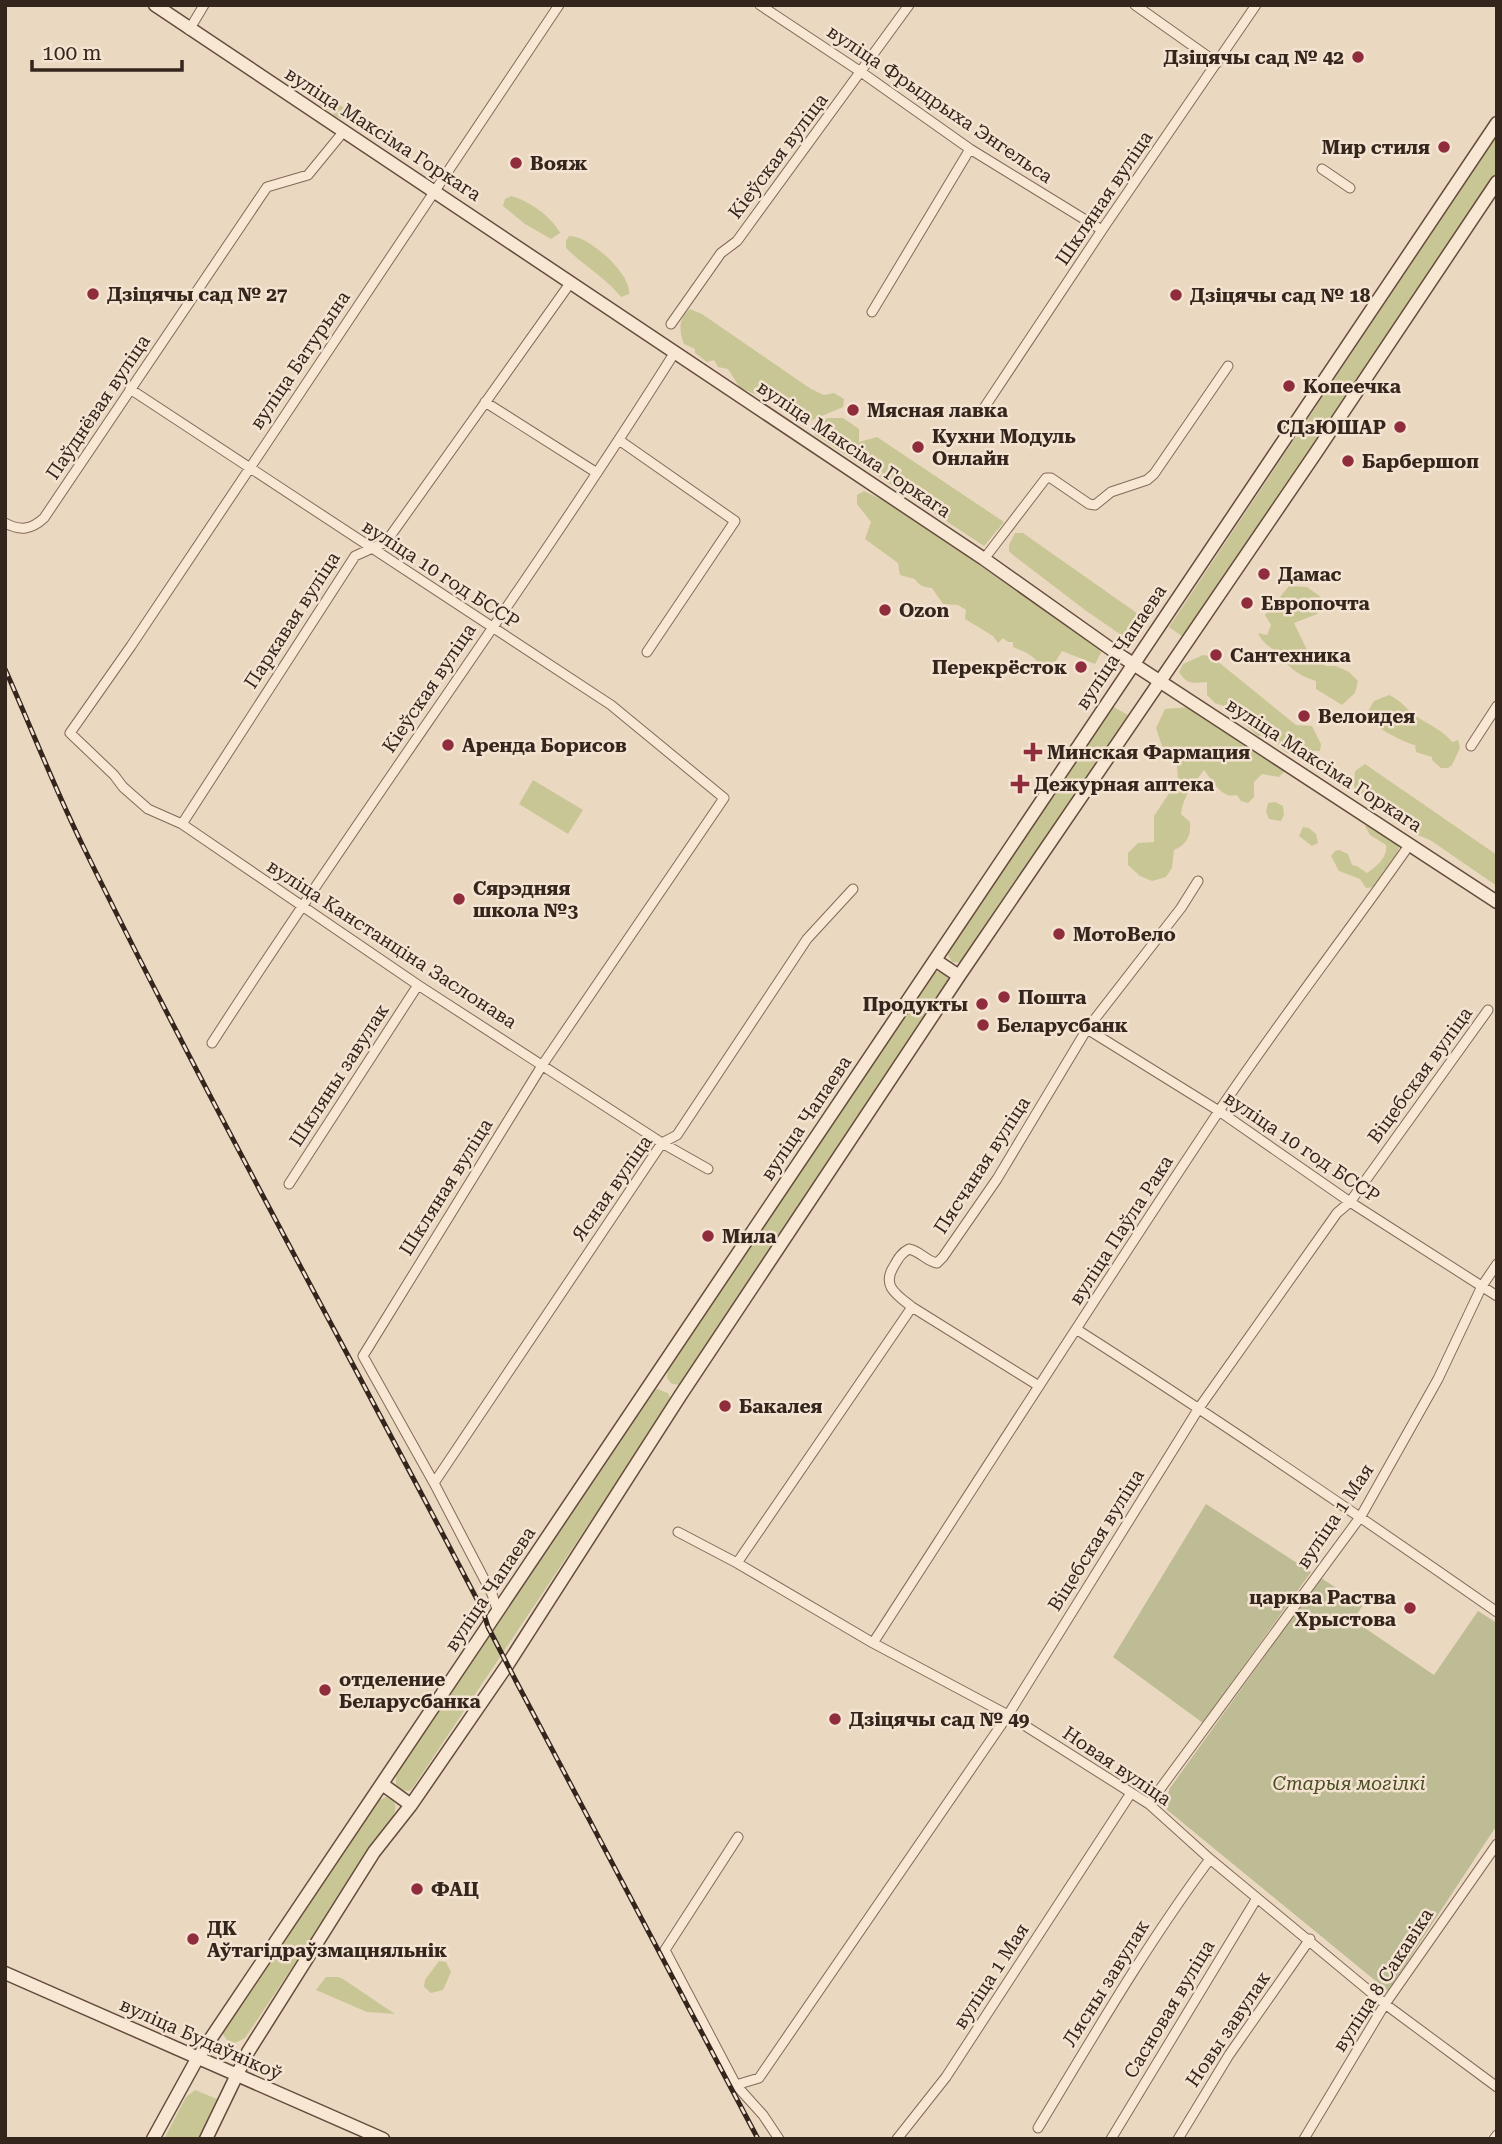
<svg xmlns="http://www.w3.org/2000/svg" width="1502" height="2144" font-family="'Roboto Serif',serif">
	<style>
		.green { fill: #c8c695 }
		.cemetery { fill: #bdbc94 }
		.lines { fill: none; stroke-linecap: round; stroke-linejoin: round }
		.street-casing { stroke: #836959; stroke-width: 11 }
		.secondary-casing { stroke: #654b3d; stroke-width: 15 }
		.street { stroke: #f7e7d3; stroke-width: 9 }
		.secondary { stroke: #f7e7d3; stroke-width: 12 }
		.rail-casing { stroke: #34251d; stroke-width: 5 }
		.rail { stroke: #f3e3d0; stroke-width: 2.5; stroke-dasharray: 8; stroke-linecap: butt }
		.poi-dot { fill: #8f2d3c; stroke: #f3e3d0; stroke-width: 2.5 }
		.labels { text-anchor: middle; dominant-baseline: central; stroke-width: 5; stroke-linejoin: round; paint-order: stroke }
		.poi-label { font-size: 19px; font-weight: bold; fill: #34251d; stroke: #f3e3d0; text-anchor: start }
		.street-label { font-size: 19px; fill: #34251d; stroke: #f3e3d0 }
		.park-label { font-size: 19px; font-style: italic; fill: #4b4f25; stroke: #f3e3d0 }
	</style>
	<rect width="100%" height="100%" fill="#ebd8c1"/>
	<path class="green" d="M 326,95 L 335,98 L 336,103 L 349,110 L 349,116 L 345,119 L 334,116 L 333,111 L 323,109 L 320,104 L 322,97 Z
		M 1497,135 L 1497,175 L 1186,639 L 1169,627 Z
		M 511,196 C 528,200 552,217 560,233 L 551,239 L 525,224 L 503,206 L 505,199 Z
		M 569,236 C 588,235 632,274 629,294 L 621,297 C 606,278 584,266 566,248 L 566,241 Z
		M 690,309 L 702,314 L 811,389 L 824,395 L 834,393 L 844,399 L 843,407 L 803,424 L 768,399 L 740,388 L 728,369 L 718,367 L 714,360 L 707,362 L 695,353 L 695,349 L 684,344 C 679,332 678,318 690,309 Z
		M 827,418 L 843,418 L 859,429 L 859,442 L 877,437 L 1004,522 L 984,546 L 814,434 Z
		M 864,491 L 885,501 L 1103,649 L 1095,664 L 1062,651 L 1046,677 C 1036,656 1032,655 1013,647 L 1013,642 L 1008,642 L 1003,638 L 998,643 L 993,636 L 965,619 L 966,610 L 958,605 L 943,604 L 932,588 C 924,587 919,586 915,579 L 900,575 L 898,563 L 865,539 L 871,522 L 857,504 L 857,495 Z
		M 1015,533 L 1023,533 L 1141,616 L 1124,637 L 1085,610 L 1013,555 L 1009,551 L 1009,545 Z
		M 1289,586 L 1307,587 L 1328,602 L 1317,614 L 1294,623 L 1308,652 L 1326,666 L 1336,666 L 1349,672 L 1358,681 L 1355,693 L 1342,705 L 1316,689 L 1316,681 C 1296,674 1291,669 1278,654 C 1270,645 1264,646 1258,633 L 1267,635 L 1271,625 L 1265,615 Z
		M 1203,655 L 1211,656 L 1296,725 L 1312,726 L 1321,744 L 1320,751 C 1308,749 1297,758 1286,752 C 1275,746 1274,732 1258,736 L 1235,716 L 1232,709 L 1215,703 L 1207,695 L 1207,682 C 1193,683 1187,685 1179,672 L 1183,664 Z
		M 1389,695 C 1401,700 1406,709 1416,716 C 1427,724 1443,730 1452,742 L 1458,740 L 1460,748 L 1452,765 L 1448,768 L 1441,768 L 1432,760 L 1432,757 L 1416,752 L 1415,745 C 1407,744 1377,728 1373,723 C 1370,720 1369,716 1367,713 L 1374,701 Z
		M 1112,706 L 1128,715 L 963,963 L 952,962 L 946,951 Z
		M 1189,707 L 1264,752 L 1285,771 L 1279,777 L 1262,774 L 1254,782 L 1254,797 L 1248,803 L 1241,801 L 1237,795 C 1221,799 1213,781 1204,770 C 1194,784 1183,796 1181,814 L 1190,822 C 1191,836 1187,844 1174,850 L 1172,868 L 1166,877 L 1152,881 L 1140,876 L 1128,865 L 1128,853 L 1138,843 L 1154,842 L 1154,816 L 1178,780 L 1177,765 L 1173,754 L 1162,746 L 1156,728 L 1165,709 Z
		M 1365,764 L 1497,855 L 1497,886 L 1430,840 L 1418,835 L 1418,827 L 1415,824 L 1407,825 L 1381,802 L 1370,802 L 1354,787 L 1355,771 Z
		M 533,780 L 583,810 L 568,834 L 519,804 Z
		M 1275,802 L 1283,806 L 1284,815 L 1281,821 L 1269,819 L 1266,812 L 1268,803 Z
		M 1371,824 L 1393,837 L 1399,847 L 1398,853 L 1375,887 L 1366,888 L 1360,879 L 1339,871 L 1331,856 L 1335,851 L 1339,850 L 1348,854 L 1352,865 L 1357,866 L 1367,873 C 1376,867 1388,857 1386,845 L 1370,835 L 1365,826 Z
		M 1303,827 L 1309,828 L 1316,834 L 1318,843 L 1312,846 L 1299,836 Z
		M 935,972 L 942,972 L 949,979 L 682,1385 L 672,1384 L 667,1378 L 668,1368 Z
		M 657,1389 L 668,1393 L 670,1397 L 668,1405 L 412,1789 L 409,1791 L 401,1790 L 396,1785 L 396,1775 L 650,1393 Z
		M 386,1797 C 400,1802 396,1811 390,1822 L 245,2038 L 235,2043 L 227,2040 L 222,2033 L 247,1992 L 379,1800 Z
		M 439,1961 L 446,1962 L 451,1972 L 443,1990 L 431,1993 L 424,1987 L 425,1980 Z
		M 326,1977 L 338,1977 L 343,1979 L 395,2014 L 367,2012 L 316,1990 Z
		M 195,2090 L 217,2099 L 218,2103 L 202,2139 L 164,2139 L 186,2097 Z"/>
	<path class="cemetery" d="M 1206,1504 L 1311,1572 L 1203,1723 L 1113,1657 Z
		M 1321,1578 L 1363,1605 L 1353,1620 L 1434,1675 L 1478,1611 L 1497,1623 L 1497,1825 L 1388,1991 L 1166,1809 L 1165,1801 L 1170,1788 Z"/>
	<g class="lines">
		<defs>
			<path id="street" d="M 559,5 L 131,646 L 70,733 L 114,775 L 123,787 L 148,809 L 182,824 L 418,985 L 662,1143 L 708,1169
				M 760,5 L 861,72 L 970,149 L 1102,230
				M 1135,5 L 1217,63
				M 189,30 L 204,5
				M 1322,169 L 1350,188
				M 872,312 L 970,149
				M 671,324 L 721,253 L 737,241 L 909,5
				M 130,389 L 611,705 L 724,798 L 543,1064 L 363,1356 L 434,1483 L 492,1594 L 498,1612
				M 485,402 L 597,473
				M 982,411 L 1106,224 L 1256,5
				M 619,440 L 735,521 L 647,652
				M 5,523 C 20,531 31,530 44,518 L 267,187 L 308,175 L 344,131
				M 984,559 L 1046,478 L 1051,478 L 1089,504 L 1095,505 L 1111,492 L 1147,480 L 1154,474 L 1228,366
				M 1471,746 L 1497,706
				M 182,824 L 355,556 L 386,542 L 571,282
				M 1087,1029 L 1219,1111 L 1350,1202 L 1497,1296
				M 212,1043 C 362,810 527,587 675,352
				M 289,1184 L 418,985
				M 912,1307 L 1039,1386
				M 1076,1329 C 1219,1420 1358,1515 1497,1612
				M 434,1483 L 662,1143 L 677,1135 L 807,939 L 853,889
				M 678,1532 L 737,1563 L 873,1643 L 1008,1715 L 1149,1804 L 1210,1859 L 1385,2004 L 1497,2087
				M 737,1563 L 912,1307 C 897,1295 881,1286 894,1266 C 898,1259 901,1253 909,1249 C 920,1251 926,1261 937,1263 L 943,1257 L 997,1179 L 1087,1029 L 1181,908 L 1198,881
				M 873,1643 C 988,1465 1102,1287 1219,1111 C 1280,1020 1347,934 1410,844
				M 1149,1804 L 1361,1516 L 1438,1379 L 1482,1286 L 1497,1264
				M 738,1837 L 665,1950 L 736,2085 L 763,2115 L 779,2139
				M 736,2085 L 759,2078 L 1008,1715 L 1199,1408 L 1337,1213 L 1350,1202 L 1488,1010
				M 1038,2128 C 1093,2037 1146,1945 1210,1859
				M 897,2139 L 946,2077 L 1131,1793
				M 1111,2139 L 1257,1898
				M 1178,2139 L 1229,2055 L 1310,1939
				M 1304,2139 L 1385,2004 L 1497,1844
				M 1494,2139 L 1497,2135"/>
			<path id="secondary" d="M 155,5 L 984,559 L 1118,654 L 1497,902
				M 935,960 L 959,976
				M 382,1784 L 411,1805
				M 5,1973 L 383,2139
				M 153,2139 L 197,2059 L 1497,123
				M 206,2139 L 248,2052 L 374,1852 L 411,1805 L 508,1664 L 680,1396 L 959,976 L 1315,454 L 1497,182"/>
		</defs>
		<use href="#street" class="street-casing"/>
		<use href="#secondary" class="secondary-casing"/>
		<use href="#street" class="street"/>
		<use href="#secondary" class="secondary"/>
		<defs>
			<path id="rail" d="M 5,669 C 31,727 54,787 82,844 C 209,1103 350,1355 483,1611 L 488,1627 L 517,1683 L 758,2139"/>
		</defs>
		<use href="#rail" class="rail-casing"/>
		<use href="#rail" class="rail"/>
	</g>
	<g class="poi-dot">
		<circle cx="1358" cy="57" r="7"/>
		<circle cx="1444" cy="147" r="7"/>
		<circle cx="516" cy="163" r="7"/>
		<circle cx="93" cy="294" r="7"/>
		<circle cx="1176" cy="295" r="7"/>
		<circle cx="1289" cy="386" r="7"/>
		<circle cx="853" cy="410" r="7"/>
		<circle cx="1400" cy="427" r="7"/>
		<circle cx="918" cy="447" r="7"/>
		<circle cx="1348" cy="461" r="7"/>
		<circle cx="1264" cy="574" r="7"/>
		<circle cx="1247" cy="603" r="7"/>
		<circle cx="885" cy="610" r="7"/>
		<circle cx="1216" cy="655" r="7"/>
		<circle cx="1081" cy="667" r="7"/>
		<circle cx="1304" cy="716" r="7"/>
		<circle cx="448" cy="745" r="7"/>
		<path d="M1029.5 741.5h7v7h7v7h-7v7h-7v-7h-7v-7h7z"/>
		<path d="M1016.5 773.5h7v7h7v7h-7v7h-7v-7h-7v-7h7z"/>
		<circle cx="459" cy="899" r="7"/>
		<circle cx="1059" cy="934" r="7"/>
		<circle cx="1004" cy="997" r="7"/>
		<circle cx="982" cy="1004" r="7"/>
		<circle cx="983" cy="1025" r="7"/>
		<circle cx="708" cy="1236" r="7"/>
		<circle cx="725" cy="1406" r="7"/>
		<circle cx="1410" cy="1608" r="7"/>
		<circle cx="325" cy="1690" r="7"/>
		<circle cx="835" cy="1719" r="7"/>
		<circle cx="417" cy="1889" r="7"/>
		<circle cx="193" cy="1939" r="7"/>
	</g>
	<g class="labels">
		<g class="poi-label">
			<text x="1344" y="57" text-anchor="end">Дзіцячы сад № 42</text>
			<text x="1430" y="147" text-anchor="end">Мир стиля</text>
			<text x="530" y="163">Вояж</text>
			<text x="107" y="294">Дзіцячы сад № 27</text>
			<text x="1190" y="295">Дзіцячы сад № 18</text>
			<text x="1303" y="386">Копеечка</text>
			<text x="867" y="410">Мясная лавка</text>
			<text x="1386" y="427" text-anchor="end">СДзЮШАР</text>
			<text x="932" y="436">Кухни Модуль<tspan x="932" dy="22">Онлайн</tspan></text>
			<text x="1362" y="461">Барбершоп</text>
			<text x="1278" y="574">Дамас</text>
			<text x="1261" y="603">Европочта</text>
			<text x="899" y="610">Ozon</text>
			<text x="1230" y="655">Сантехника</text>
			<text x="1067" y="667" text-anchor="end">Перекрёсток</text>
			<text x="1318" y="716">Велоидея</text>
			<text x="462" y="745">Аренда Борисов</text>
			<text x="1047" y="752">Минская Фармация</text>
			<text x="1034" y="784">Дежурная аптека</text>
			<text x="473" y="888">Сярэдняя<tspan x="473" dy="22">школа №3</tspan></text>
			<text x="1073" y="934">МотоВело</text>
			<text x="1018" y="997">Пошта</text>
			<text x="968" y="1004" text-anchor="end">Продукты</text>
			<text x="997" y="1025">Беларусбанк</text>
			<text x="722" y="1236">Мила</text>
			<text x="739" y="1406">Бакалея</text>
			<text x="1396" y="1597" text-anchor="end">царква Раства<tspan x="1396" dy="22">Хрыстова</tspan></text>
			<text x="339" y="1679">отделение<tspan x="339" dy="22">Беларусбанка</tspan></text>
			<text x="849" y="1719">Дзіцячы сад № 49</text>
			<text x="431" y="1889">ФАЦ</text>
			<text x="207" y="1928">ДК<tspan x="207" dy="22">Аўтагідраўзмацняльнік</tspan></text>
		</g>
		<g class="street-label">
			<text transform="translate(940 104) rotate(34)">вуліца Фрыдрыха Энгельса</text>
			<text transform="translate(383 134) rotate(33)">вуліца Максіма Горкага</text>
			<text transform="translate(778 156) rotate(-53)">Кіеўская вуліца</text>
			<text transform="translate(1104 198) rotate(-56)">Шкляная вуліца</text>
			<text transform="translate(300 360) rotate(-56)">вуліца Батурына</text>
			<text transform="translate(98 407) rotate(-56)">Паўднёвая вуліца</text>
			<text transform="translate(854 449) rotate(34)">вуліца Максіма Горкага</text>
			<text transform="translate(441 574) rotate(33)">вуліца 10 год БССР</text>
			<text transform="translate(292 620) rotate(-57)">Паркавая вуліца</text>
			<text transform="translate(1121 647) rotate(-56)">вуліца Чапаева</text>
			<text transform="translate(429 688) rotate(-56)">Кіеўская вуліца</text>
			<text transform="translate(1324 765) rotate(33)">вуліца Максіма Горкага</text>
			<text transform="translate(392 944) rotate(33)">вуліца Канстанціна Заслонава</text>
			<text transform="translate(339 1075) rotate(-57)">Шкляны завулак</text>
			<text transform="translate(1420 1075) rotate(-54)">Віцебская вуліца</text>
			<text transform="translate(806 1118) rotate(-56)">вуліца Чапаева</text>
			<text transform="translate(1302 1147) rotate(34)">вуліца 10 год БССР</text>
			<text transform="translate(982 1165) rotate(-57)">Пясчаная вуліца</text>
			<text transform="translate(446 1187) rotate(-58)">Шкляная вуліца</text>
			<text transform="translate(612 1188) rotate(-55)">Ясная вуліца</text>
			<text transform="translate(1121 1230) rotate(-57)">вуліца Паўла Рака</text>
			<text transform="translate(1335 1516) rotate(-56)">вуліца 1 Мая</text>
			<text transform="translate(1096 1540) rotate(-58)">Віцебская вуліца</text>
			<text transform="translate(490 1589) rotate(-56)">вуліца Чапаева</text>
			<text transform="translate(1117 1766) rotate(34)">Новая вуліца</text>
			<text transform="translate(991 1976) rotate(-57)">вуліца 1 Мая</text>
			<text transform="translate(1383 1980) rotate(-57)">вуліца 8 Сакавіка</text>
			<text transform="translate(1106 1983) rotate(-58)">Лясны завулак</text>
			<text transform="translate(1169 2009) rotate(-59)">Сасновая вуліца</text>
			<text transform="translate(1228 2029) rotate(-56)">Новы завулак</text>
			<text transform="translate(201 2039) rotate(24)">вуліца Будаўнікоў</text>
		</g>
		<g class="park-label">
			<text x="1349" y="1783">Старыя могілкі</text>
		</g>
	</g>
	<rect width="1502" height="2144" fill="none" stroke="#34251d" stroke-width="14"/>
	<path d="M32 60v10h150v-10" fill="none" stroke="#34251d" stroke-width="3.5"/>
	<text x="42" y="60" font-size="21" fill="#34251d" stroke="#f3e3d0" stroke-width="5" paint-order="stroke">100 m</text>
</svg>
